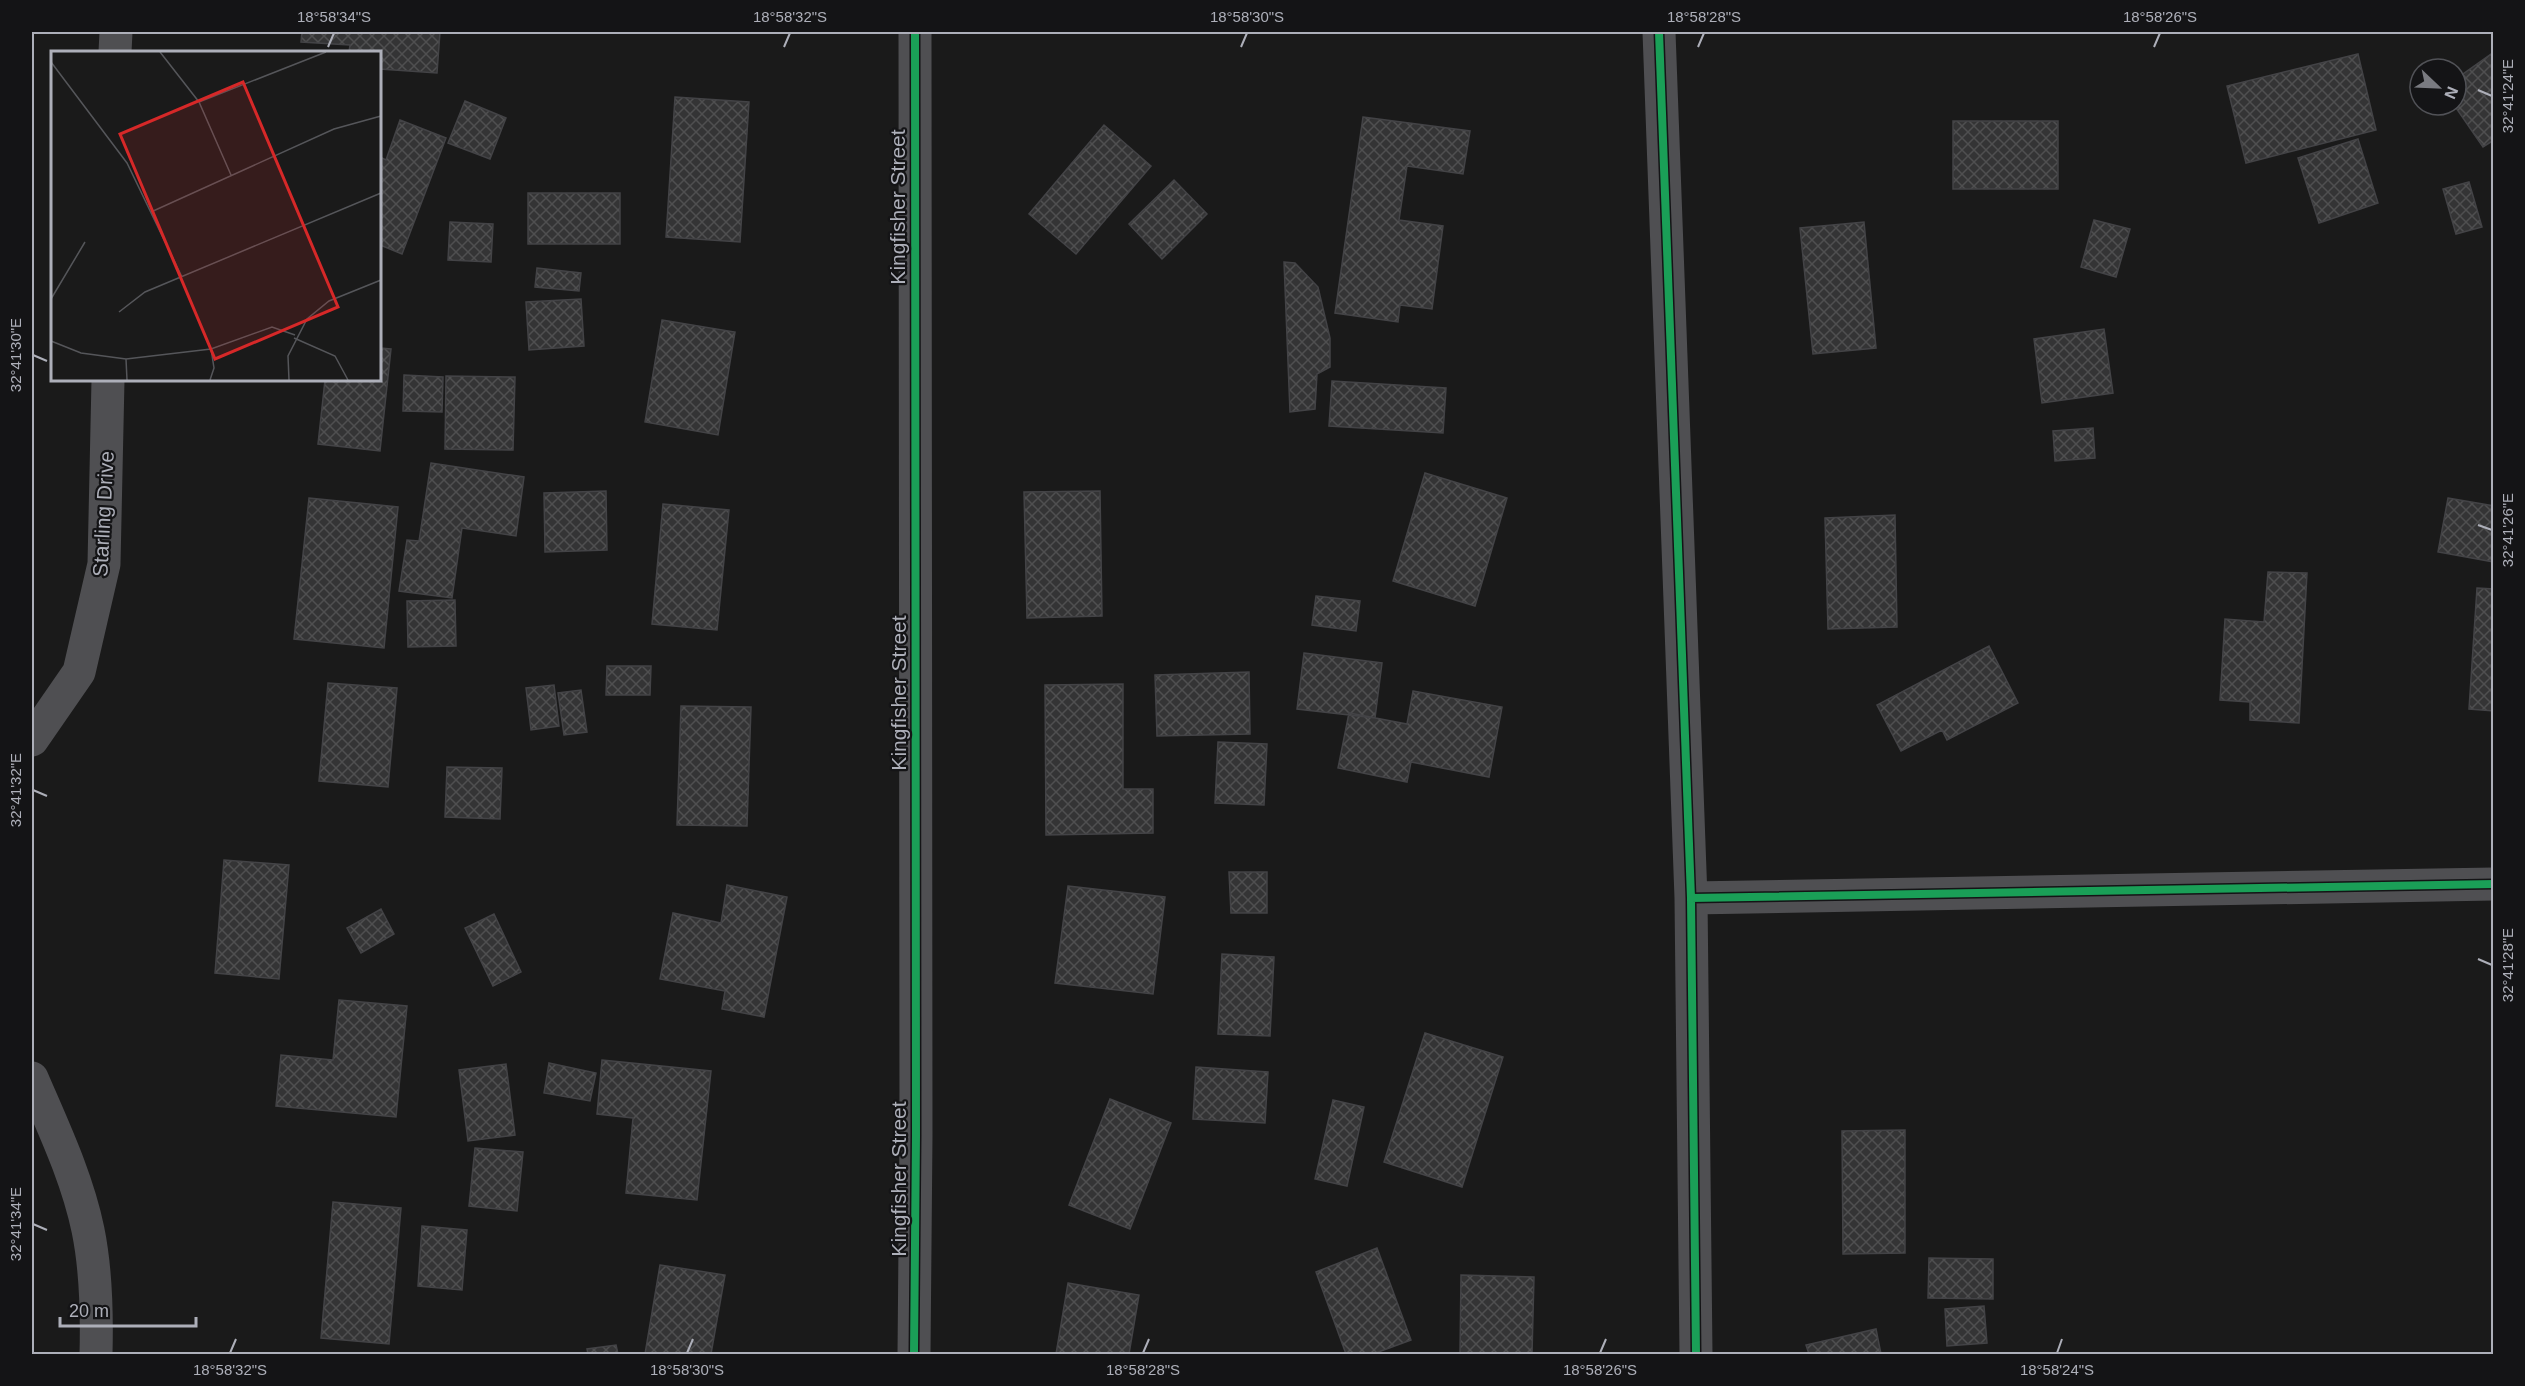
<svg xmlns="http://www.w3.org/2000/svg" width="2525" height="1386" font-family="Helvetica,sans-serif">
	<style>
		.building { fill: url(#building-cross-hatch); stroke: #434346; stroke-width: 1.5 }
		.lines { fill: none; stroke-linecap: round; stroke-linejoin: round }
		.minor { stroke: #4f4f52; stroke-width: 33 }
		.tertiary { stroke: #4f4f52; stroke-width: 33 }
		.cycleway-casing { stroke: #141416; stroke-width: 11 }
		.cycleway { stroke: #1a9f57; stroke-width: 8 }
		.ticks { fill: none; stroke: #adafb9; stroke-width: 2 }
		.labels { text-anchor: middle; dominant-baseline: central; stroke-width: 4.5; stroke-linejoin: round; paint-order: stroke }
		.street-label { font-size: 21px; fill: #adafb9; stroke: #141416 }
		.inset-road { fill: none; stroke: #55565a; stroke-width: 1.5 }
		.view { fill: #d62828; fill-opacity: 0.15; stroke: #d62828; stroke-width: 3 }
		.inset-edge { fill: none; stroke: #adafb9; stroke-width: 3 }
		.neatline { fill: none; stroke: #adafb9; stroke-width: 2 }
		.ticks-label { font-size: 15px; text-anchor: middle; fill: #adafb9 }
	</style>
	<defs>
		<pattern id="building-cross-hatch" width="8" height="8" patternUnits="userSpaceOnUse" patternTransform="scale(1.5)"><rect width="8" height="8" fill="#343435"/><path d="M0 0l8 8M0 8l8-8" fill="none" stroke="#4f4f50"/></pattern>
	</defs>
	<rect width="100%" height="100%" fill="#1a1a1a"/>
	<path class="building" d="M 302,32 L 440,32 L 437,73 L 380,69 L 380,52 L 349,52 L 350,45 L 301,42 Z
		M 2494,52 L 2494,140 L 2483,147 L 2454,105 L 2456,105 L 2456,79 Z
		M 2358,54 L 2376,130 L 2246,163 L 2227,86 Z
		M 675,97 L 749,102 L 740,242 L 666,237 Z
		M 465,101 L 506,118 L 490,159 L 448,143 Z
		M 1363,117 L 1470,131 L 1463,174 L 1407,166 L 1399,220 L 1443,226 L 1432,309 L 1400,305 L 1398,322 L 1335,313 Z
		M 400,120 L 446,138 L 402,254 L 380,245 L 380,157 L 386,160 Z
		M 1953,121 L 2058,121 L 2058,189 L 1953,189 Z
		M 1104,125 L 1151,166 L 1076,254 L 1029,214 Z
		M 2358,139 L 2378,203 L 2319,223 L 2298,158 Z
		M 1174,180 L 1207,214 L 1162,259 L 1129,224 Z
		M 2469,182 L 2482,227 L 2456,234 L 2443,189 Z
		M 528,193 L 620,193 L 620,244 L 528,244 Z
		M 2094,220 L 2130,229 L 2116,277 L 2081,267 Z
		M 450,222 L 493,224 L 491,262 L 448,260 Z
		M 1864,222 L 1876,348 L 1813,354 L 1800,228 Z
		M 1284,262 L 1295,263 L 1318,287 L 1330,338 L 1330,367 L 1317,374 L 1315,409 L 1290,412 Z
		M 537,268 L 581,273 L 579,291 L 535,287 Z
		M 581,299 L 584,346 L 529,350 L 526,302 Z
		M 662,320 L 735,332 L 718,435 L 645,422 Z
		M 2104,329 L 2113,393 L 2042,403 L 2034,339 Z
		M 380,348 L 391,349 L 380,451 L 318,444 L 325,380 L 380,380 Z
		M 404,375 L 443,377 L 442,412 L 403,411 Z
		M 446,376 L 515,377 L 513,450 L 445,449 Z
		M 1332,381 L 1446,388 L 1443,433 L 1329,426 Z
		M 2093,428 L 2095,458 L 2055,461 L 2053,431 Z
		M 431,463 L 524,477 L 516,536 L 462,528 L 452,598 L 399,591 L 407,540 L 419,541 Z
		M 1425,473 L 1507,498 L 1475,606 L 1393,581 Z
		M 606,491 L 607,550 L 545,552 L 544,493 Z
		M 1100,491 L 1102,616 L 1027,618 L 1024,492 Z
		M 309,498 L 398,507 L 384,648 L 294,639 Z
		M 2448,498 L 2494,506 L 2494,562 L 2438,552 Z
		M 663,504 L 729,510 L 717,630 L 652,624 Z
		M 1895,515 L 1897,627 L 1828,629 L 1825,518 Z
		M 2268,572 L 2307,573 L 2299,723 L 2250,720 L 2250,702 L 2220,700 L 2225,619 L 2264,622 Z
		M 2477,588 L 2494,589 L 2494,711 L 2469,709 Z
		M 1316,596 L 1360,601 L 1356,631 L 1312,625 Z
		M 455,600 L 456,646 L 408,647 L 407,601 Z
		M 1989,646 L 2018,703 L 1947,740 L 1942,730 L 1901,751 L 1877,705 Z
		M 1304,653 L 1382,663 L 1375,718 L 1297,709 Z
		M 607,666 L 651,666 L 650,695 L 606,695 Z
		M 1249,672 L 1250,734 L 1157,736 L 1155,675 Z
		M 328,683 L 397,688 L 388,787 L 319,781 Z
		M 1123,684 L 1123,789 L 1153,789 L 1153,833 L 1046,835 L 1045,685 Z
		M 554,685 L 559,726 L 531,730 L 526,688 Z
		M 581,690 L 587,732 L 564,735 L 558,693 Z
		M 1413,691 L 1502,707 L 1489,777 L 1411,762 L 1407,782 L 1338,768 L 1349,713 L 1407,724 Z
		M 681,706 L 751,707 L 747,826 L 677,825 Z
		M 1218,742 L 1267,744 L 1264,805 L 1215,803 Z
		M 447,767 L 502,768 L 500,819 L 445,817 Z
		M 224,860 L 289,865 L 279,979 L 215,973 Z
		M 1229,872 L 1267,872 L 1267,913 L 1231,913 Z
		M 727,885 L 787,897 L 764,1017 L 722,1009 L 725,991 L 660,979 L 673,913 L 721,923 Z
		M 1068,886 L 1165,897 L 1153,994 L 1055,983 Z
		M 381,909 L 394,934 L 361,953 L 347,928 Z
		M 494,914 L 521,972 L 493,986 L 465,928 Z
		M 1222,954 L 1274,957 L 1270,1036 L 1218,1034 Z
		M 339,1000 L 407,1006 L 396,1117 L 276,1106 L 281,1055 L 333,1060 Z
		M 1425,1033 L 1503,1057 L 1462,1187 L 1384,1162 Z
		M 602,1060 L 711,1071 L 697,1200 L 626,1193 L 633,1118 L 597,1114 Z
		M 549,1063 L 596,1073 L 590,1101 L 544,1093 Z
		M 506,1064 L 515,1135 L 468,1141 L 459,1070 Z
		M 1196,1067 L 1268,1072 L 1265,1123 L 1193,1119 Z
		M 1110,1099 L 1171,1123 L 1130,1229 L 1069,1205 Z
		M 1333,1100 L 1364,1107 L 1347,1186 L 1315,1179 Z
		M 1905,1130 L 1905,1253 L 1843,1254 L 1842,1131 Z
		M 475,1148 L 523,1152 L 517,1211 L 469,1206 Z
		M 333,1202 L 401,1208 L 389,1344 L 321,1338 Z
		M 422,1226 L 467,1230 L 462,1290 L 418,1286 Z
		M 1377,1248 L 1411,1340 L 1373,1354 L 1346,1354 L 1316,1272 Z
		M 1929,1258 L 1993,1259 L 1993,1299 L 1928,1298 Z
		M 660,1265 L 725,1275 L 711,1354 L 645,1354 Z
		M 1461,1275 L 1534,1277 L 1532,1354 L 1460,1354 Z
		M 1068,1283 L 1139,1295 L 1129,1354 L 1056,1354 Z
		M 1984,1306 L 1987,1343 L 1947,1346 L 1945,1309 Z
		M 1876,1329 L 1881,1354 L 1809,1354 L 1806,1345 Z
		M 616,1345 L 618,1354 L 588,1354 L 587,1349 Z"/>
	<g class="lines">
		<path class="minor" d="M 1659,32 L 1691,898 L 1696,1354
			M 1691,898 L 2494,884
			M 914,1354 L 916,1135 L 915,32"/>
		<path class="tertiary" d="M 115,52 L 116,32
			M 32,740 L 79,672 L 104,564 L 108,380
			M 32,1078 C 53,1127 77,1177 88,1230 C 96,1269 97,1315 96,1354"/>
		<defs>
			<path id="cycleway" d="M 1659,32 L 1691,898 L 1696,1354
				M 1691,898 L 2494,884
				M 914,1354 L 916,1135 L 915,32"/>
		</defs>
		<use href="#cycleway" class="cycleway-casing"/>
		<use href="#cycleway" class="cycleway"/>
	</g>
	<path class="ticks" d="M 328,47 L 334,33M 784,47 L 790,33M 1241,47 L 1247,33M 1698,47 L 1704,33M 2154,47 L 2160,33M 2478,90 L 2492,96M 33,355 L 47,361M 2478,525 L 2492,530M 33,790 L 47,796M 2478,959 L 2492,965M 33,1224 L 47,1230M 230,1353 L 236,1339M 687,1353 L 693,1339M 1143,1353 L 1149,1339M 1600,1353 L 1606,1339M 2057,1353 L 2062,1339"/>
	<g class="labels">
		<g class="street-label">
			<text transform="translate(897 207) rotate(-90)">Kingfisher Street</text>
			<text transform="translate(103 514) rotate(-87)">Starling Drive</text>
			<text transform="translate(898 693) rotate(-90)">Kingfisher Street</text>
			<text transform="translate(898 1179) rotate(-90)">Kingfisher Street</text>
		</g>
	</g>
	<g transform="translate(51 51)">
		<rect width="330" height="330" fill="#1a1a1a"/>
		<path class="inset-road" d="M 109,1 L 148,51 L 180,124M 0,11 L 76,112 L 131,226M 148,51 L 275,1M 100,161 L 283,78 L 330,65M 0,248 L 34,191M 68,261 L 94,241 L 330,142M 243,287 L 284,305 L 297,329M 0,290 L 30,302 L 75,308 L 160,298 L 221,276 L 244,284M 75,308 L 76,329M 159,329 L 163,317 L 160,298M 238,329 L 237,305 L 256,268 L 278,250 L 330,229"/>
		<path class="view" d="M 192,31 L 287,256 L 164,308 L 69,83 Z"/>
		<rect width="330" height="330" class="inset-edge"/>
	</g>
	<rect width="2525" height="1386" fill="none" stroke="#141416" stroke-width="66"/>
	<g transform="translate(2438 87) rotate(113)"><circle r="28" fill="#141416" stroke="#515257" stroke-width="1.5"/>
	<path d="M0-4.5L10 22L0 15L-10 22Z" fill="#7a7b81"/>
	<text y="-9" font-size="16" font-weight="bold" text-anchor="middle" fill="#adafb9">N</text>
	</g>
	<path d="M60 1317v9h136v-9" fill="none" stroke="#adafb9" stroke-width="3"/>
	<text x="69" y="1317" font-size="18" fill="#adafb9" stroke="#141416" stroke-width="4.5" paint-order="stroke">20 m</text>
	<rect x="33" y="33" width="2459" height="1320" class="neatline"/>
	<g class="ticks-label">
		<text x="334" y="22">18°58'34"S</text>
		<text x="790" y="22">18°58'32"S</text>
		<text x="1247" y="22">18°58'30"S</text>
		<text x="1704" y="22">18°58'28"S</text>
		<text x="2160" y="22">18°58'26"S</text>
		<text transform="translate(2508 96) rotate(-90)" y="5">32°41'24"E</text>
		<text transform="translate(16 355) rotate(-90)" y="5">32°41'30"E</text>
		<text transform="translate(2508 530) rotate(-90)" y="5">32°41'26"E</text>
		<text transform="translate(16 790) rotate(-90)" y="5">32°41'32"E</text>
		<text transform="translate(2508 965) rotate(-90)" y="5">32°41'28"E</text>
		<text transform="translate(16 1224) rotate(-90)" y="5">32°41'34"E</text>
		<text x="230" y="1375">18°58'32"S</text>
		<text x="687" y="1375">18°58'30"S</text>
		<text x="1143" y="1375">18°58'28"S</text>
		<text x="1600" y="1375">18°58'26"S</text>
		<text x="2057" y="1375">18°58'24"S</text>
	</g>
</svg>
